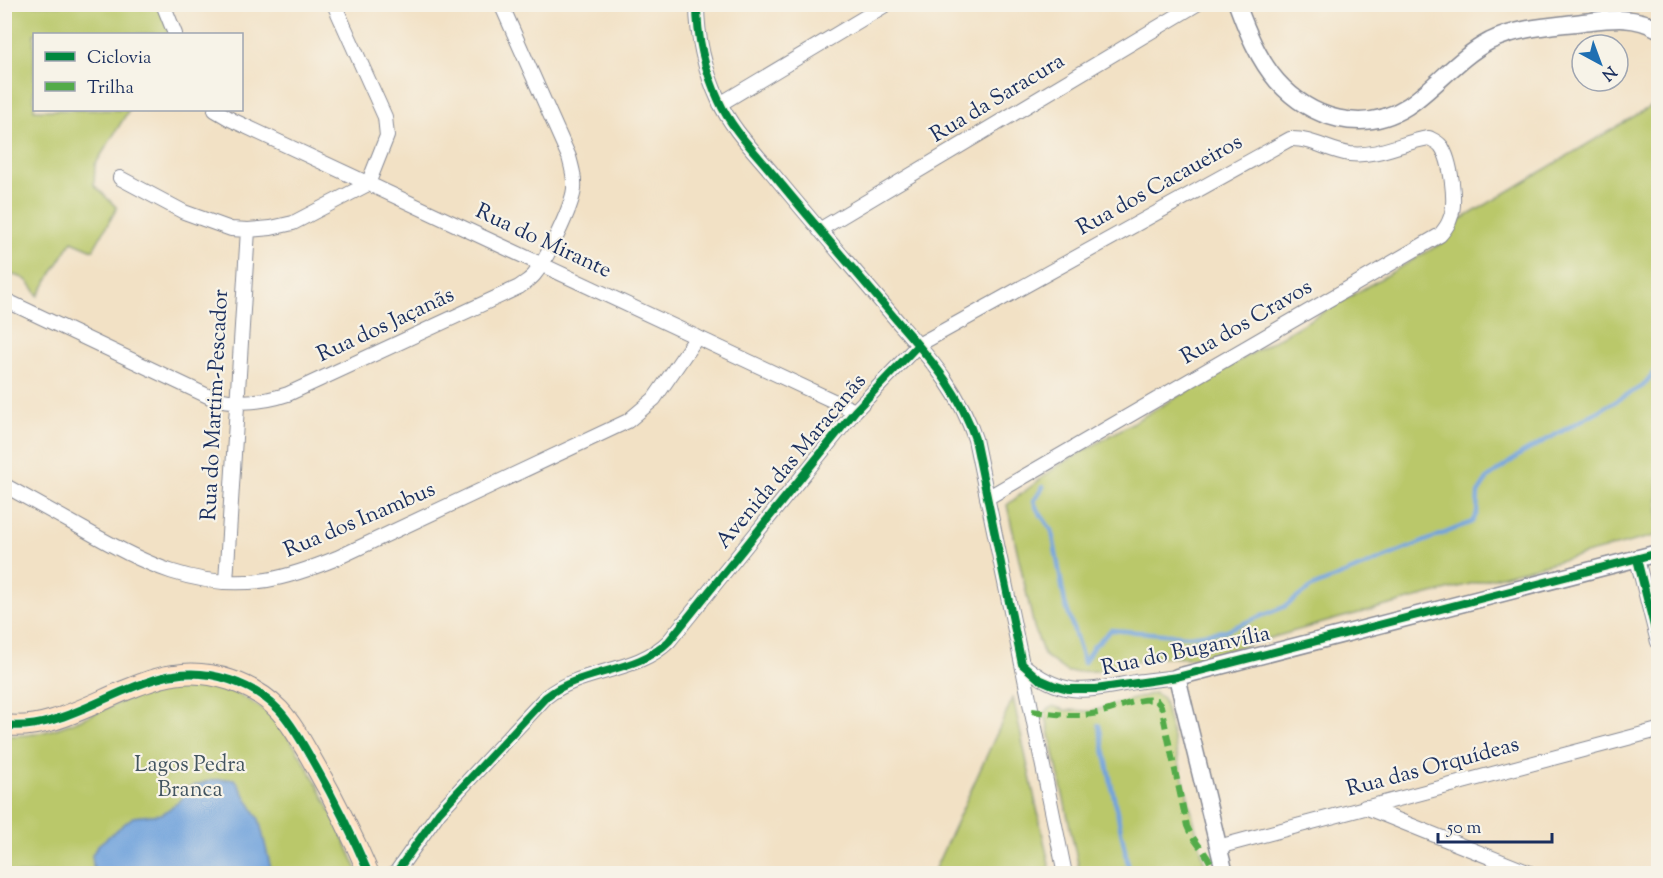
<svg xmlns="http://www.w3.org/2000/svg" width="1663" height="878" font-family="'Sorts Mill Goudy',serif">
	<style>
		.green { fill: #bac86a; stroke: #6a7c64; stroke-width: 1.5 }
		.water { fill: #71a3dc; stroke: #46699d; stroke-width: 1.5 }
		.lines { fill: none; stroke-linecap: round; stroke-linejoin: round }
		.stream { stroke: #71a3dc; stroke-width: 4.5 }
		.minor-casing { stroke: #868892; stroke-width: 16 }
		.tertiary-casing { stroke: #868892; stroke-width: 19 }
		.secondary-casing { stroke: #868892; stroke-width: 22 }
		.minor { stroke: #fff; stroke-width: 14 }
		.tertiary { stroke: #fff; stroke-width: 16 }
		.secondary { stroke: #ffe4c6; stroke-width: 20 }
		.quiet { stroke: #52ab49; stroke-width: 6; stroke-dasharray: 12 6; stroke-linecap: butt }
		.cycleway-casing { stroke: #f7f3e8; stroke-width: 11 }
		.cycleway { stroke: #00873e; stroke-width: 8 }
		.labels { text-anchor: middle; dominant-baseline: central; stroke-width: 4.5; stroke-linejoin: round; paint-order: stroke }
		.street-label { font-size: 22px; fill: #1b2f5e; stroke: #f7f3e8 }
		.park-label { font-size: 22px; fill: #435561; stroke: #f7f3e8 }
	</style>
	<rect width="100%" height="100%" fill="#f7f3e8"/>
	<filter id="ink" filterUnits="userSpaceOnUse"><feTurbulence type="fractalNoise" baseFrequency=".0167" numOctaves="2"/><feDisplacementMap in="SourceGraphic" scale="12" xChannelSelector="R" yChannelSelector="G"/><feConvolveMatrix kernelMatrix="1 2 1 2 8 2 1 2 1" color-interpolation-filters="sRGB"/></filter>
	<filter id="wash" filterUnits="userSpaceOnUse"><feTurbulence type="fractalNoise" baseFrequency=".008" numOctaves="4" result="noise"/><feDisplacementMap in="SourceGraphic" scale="24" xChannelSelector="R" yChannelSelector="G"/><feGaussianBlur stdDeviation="1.35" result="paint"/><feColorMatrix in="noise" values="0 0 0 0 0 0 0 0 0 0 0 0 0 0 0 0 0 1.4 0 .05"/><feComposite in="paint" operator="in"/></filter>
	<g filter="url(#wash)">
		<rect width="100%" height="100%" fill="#f2e1c5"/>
		<path class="green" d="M 4,5 L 159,5 L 171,34 L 34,34 L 34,110 L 129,110 L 95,165 L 94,185 L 117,208 L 93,250 L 72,241 L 38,296 C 28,279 25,276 5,274 Z
			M 1658,102 L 1658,535 L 1340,618 L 1201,658 L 1154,657 L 1099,671 L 1067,672 L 1044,655 L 1034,627 L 1007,505 L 1056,467 L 1444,242 L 1460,220 Z
			M 200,683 C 220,685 233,690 250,701 C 255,705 261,707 266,711 C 307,751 335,821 359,874 L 5,874 L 5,735 C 52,740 97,709 141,694 C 160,687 179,684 200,683 Z
			M 1154,693 L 1163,698 L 1207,873 L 1080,873 L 1045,712 L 1053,706 L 1065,710 L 1092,711 Z
			M 1013,698 L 1051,873 L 933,873 Z"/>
		<path class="water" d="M 235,779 L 259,819 L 272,873 L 94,873 L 92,855 L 98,845 L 133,817 L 162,814 L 180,801 L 190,787 L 212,780 Z"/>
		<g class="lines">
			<path class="stream" d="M 1043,487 L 1034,501 L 1037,509 L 1052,531 L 1065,603 L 1084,662
				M 1084,663 L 1093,647 L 1111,630 L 1189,636 L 1224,631 L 1284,607 L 1312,587 L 1472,522 L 1477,513 L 1478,493 L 1488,478 L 1521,454 L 1643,386 L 1658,367
				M 1099,725 L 1130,874"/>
		</g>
	</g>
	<g filter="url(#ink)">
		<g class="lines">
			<defs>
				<path id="minor" d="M 163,4 L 175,34
					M 697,4 C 697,37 705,71 719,101 C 731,128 754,151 773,174 C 814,224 857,273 899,323 C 931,360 960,392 975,439 L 1022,664 C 1064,699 1086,691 1135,682 C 1149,680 1163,679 1177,677
					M 720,104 L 887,4
					M 215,110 L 232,120 L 855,411
					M 120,178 L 184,212 L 231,229 L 248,230 L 271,228 L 293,223 L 368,184 L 387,136 L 385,117 L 334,4
					M 819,230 L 1197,4
					M 5,300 L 212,398 C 238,404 262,403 288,394 L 519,287 C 524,283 530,280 534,275 C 546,261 572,207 574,189 C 575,178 572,168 569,157 L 501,4
					M 4,485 C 31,500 58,515 85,530 C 143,563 197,591 267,580 C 291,576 315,567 337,558 L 628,421 L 654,399 L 697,337
					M 1637,559 L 1658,642
					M 226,582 L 248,230
					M 1022,664 L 1065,874
					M 1365,807 L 1532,874
					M 1218,847 L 1658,730
					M 395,874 L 439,812 L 546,697 C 582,668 636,674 669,641 L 855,411 L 918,345 L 1290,139 C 1311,138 1329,151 1350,154 C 1379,157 1402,142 1429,138 C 1433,140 1438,142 1441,146 C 1451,160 1457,203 1450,219 C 1448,226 1444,230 1440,235 L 987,498"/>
				<path id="tertiary" d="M 1237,4 C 1247,31 1258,59 1277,81 C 1311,119 1363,135 1408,106 C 1436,87 1459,57 1490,41 C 1519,27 1552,26 1583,22 C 1610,19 1634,15 1658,29
					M 1225,874 L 1177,677 L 1658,553"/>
				<path id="secondary" d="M 4,725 C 46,731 89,705 126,690 C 141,684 157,677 174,675 C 210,669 253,683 279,710 C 294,726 305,748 316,767 C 336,802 353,837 369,874"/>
			</defs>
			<use href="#minor" class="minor-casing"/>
			<use href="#tertiary" class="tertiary-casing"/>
			<use href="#secondary" class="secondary-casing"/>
			<use href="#minor" class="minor"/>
			<use href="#tertiary" class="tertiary"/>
			<use href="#secondary" class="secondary"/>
			<path class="quiet" d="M 1032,711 C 1055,714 1079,718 1102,712 C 1120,708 1137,697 1156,700 L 1161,706 L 1187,826 C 1195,846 1209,851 1214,874"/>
			<defs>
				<path id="cycleway" d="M 697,4 C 697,37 705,71 719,101 C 731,128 754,151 773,174 C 814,224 857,273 899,323 C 931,360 960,392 975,439 L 1022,664 L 1039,679 L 1053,685 L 1068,689 L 1096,689 L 1177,677 L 1658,553
					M 1637,559 L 1658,642
					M 4,725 C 46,731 89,705 126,690 C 141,684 157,677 174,675 C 210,669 253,683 279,710 C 294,726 305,748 316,767 C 336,802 353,837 369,874
					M 395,874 L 439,812 L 546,697 C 582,668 636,674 669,641 L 855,411 L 918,345"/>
			</defs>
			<use href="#cycleway" class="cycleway-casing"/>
			<use href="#cycleway" class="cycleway"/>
		</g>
	</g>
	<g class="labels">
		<g class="street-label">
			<text transform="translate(998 99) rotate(-31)">Rua da Saracura</text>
			<text transform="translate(1160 186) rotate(-29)">Rua dos Cacaueiros</text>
			<text transform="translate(543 242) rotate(25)">Rua do Mirante</text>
			<text transform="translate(1247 323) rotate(-30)">Rua dos Cravos</text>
			<text transform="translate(386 326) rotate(-25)">Rua dos Jaçanãs</text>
			<text transform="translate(216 405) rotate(-87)">Rua do Martim-Pescador</text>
			<text transform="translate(792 462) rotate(-50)">Avenida das Maracanãs</text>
			<text transform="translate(360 521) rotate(-23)">Rua dos Inambus</text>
			<text transform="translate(1186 652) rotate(-12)">Rua do Buganvília</text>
			<text transform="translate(1433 768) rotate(-15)">Rua das Orquídeas</text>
		</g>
		<g class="park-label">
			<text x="190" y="766">Lagos Pedra<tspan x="190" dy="25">Branca</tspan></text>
		</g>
	</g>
	<rect width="1663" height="878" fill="none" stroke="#f7f3e8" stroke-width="24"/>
	<rect x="33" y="33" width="210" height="78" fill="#f7f3e8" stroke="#9fa5b1" stroke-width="1.5"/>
	<rect x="45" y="52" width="30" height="9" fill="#00873e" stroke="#9fa5b1" stroke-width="1.5"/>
	<text x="87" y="63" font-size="18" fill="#1b2f5e">Ciclovia</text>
	<rect x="45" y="82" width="30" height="9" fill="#52ab49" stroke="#9fa5b1" stroke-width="1.5"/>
	<text x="87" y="93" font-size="18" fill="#1b2f5e">Trilha</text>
	<g transform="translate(1600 63) rotate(139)"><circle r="28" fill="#f7f3e8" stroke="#9fa5b1" stroke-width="1.5"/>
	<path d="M0-4.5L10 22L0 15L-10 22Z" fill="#1f6fb2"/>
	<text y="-9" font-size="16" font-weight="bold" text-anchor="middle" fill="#1b2f5e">N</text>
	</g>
	<path d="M1438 833v9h114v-9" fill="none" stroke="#1b2f5e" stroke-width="3"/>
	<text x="1447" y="833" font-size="18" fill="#1b2f5e" stroke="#f7f3e8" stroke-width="4.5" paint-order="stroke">50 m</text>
</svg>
